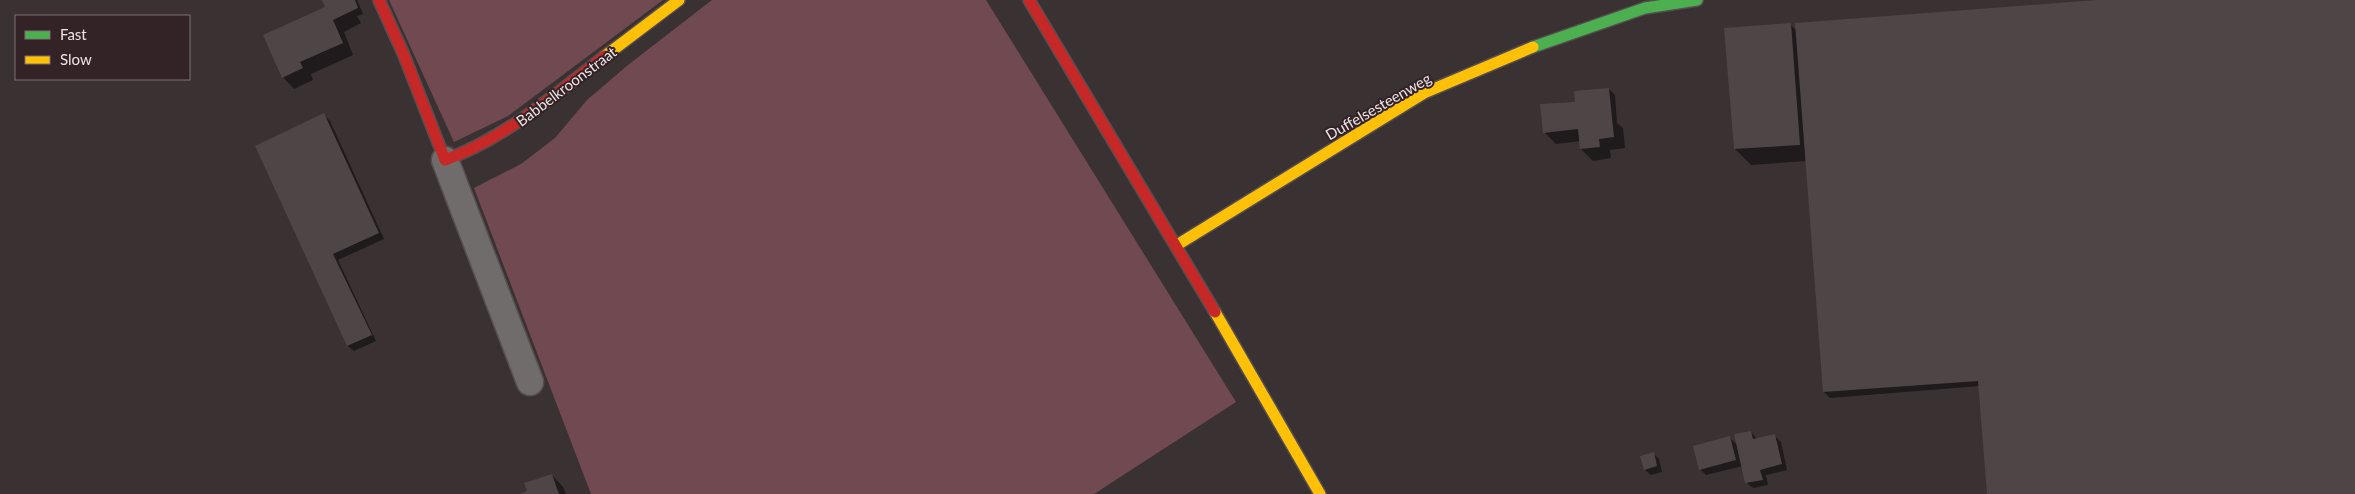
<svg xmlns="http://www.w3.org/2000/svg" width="2355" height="494" font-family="Lato,sans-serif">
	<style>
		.green { fill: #714a51 }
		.shadow { fill: #0007 }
		.building { fill: #4e4547 }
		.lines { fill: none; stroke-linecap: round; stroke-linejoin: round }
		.street-casing { stroke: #564e50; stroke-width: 29 }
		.fast-casing { stroke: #564e50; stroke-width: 14 }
		.slow-casing { stroke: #564e50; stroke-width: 14 }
		.jam-casing { stroke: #564e50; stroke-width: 14 }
		.street { stroke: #706c6c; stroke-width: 26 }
		.fast { stroke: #4caf50; stroke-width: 11 }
		.slow { stroke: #ffc107; stroke-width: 11 }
		.jam { stroke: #c62828; stroke-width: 11 }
		.labels { text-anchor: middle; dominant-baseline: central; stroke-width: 4; stroke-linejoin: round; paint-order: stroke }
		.street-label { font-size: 15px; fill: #efe4e5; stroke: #332326 }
	</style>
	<rect width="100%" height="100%" fill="#3a3133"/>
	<path class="green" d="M 389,0 L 663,0 L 508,116 L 454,142 Z
		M 712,0 L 986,0 L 1236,402 L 1094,494 L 591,494 L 474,188 L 521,164 L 555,138 L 587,100 L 628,65 Z"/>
	<path class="shadow" d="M 324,0 L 357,0 L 363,14 L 357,16 L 361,23 L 344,32 L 353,55 L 311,74 L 313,80 L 294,89 L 283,77 L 327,8 Z
		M 2114,0 L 2355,0 L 2355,494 L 1988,494 L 1980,386 L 1830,398 L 1824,392 L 1807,161 L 1751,165 L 1735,149 L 1790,24 L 1797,31 Z
		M 1609,89 L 1615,95 L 1617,123 L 1623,128 L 1625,148 L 1610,150 L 1611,158 L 1593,161 L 1581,149 L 1581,141 L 1556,144 L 1545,133 L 1577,103 Z
		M 324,115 L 330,121 L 384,239 L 338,260 L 376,341 L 354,351 L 348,346 L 256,147 Z
		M 1751,432 L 1757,439 L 1775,436 L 1781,442 L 1787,470 L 1766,475 L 1768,485 L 1753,488 L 1747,483 L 1743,466 L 1706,475 L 1700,469 L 1730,438 L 1738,446 Z
		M 1653,453 L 1659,459 L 1662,472 L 1651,475 L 1645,470 Z
		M 552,475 L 563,487 L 566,494 L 521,494 L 528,492 Z"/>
	<path class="building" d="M 322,0 L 355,0 L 358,8 L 333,20 L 343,43 L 300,62 L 303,68 L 282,78 L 263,35 L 325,7 Z
		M 2097,0 L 2355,0 L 2355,494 L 1987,494 L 1978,381 L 1823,392 L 1795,23 Z
		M 1791,23 L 1800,145 L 1734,149 L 1724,28 Z
		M 1609,88 L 1614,137 L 1599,139 L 1600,147 L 1580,149 L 1578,129 L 1543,133 L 1540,104 L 1575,102 L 1574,91 Z
		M 324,113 L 379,233 L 333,254 L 372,335 L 347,346 L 255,146 Z
		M 1751,431 L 1753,439 L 1775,434 L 1782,464 L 1760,470 L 1763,480 L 1745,483 L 1734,434 Z
		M 1730,436 L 1736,460 L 1699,470 L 1693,446 Z
		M 1654,452 L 1657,466 L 1644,470 L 1640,456 Z
		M 552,474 L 559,494 L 519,494 L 527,491 L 524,483 Z"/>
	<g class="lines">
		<defs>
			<path id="street" d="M 445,160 L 530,382"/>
			<path id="fast" d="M 1533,47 L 1645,8 L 1697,0"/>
			<path id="slow" d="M 605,56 L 679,0
				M 1177,245 L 1424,93 L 1533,47
				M 1215,312 L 1320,494"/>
			<path id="jam" d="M 379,0 L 403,53 L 445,160 C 505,138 555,95 605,56
				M 1029,0 L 1215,312"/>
		</defs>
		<use href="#street" class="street-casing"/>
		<use href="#fast" class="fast-casing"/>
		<use href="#slow" class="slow-casing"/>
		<use href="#jam" class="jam-casing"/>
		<use href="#street" class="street"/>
		<use href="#fast" class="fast"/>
		<use href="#slow" class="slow"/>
		<use href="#jam" class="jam"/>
	</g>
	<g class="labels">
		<g class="street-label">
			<text transform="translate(566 86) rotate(-37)">Babbelkroonstraat</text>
			<text transform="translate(1378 106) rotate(-30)">Duffelsesteenweg</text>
		</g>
	</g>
	<rect x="15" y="15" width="175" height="65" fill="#332326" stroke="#7e7072"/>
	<rect x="25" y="31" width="25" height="8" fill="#4caf50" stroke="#7e7072"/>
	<text x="60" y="40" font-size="15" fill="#efe4e5">Fast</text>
	<rect x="25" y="56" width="25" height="8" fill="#ffc107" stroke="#7e7072"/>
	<text x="60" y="65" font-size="15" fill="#efe4e5">Slow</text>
</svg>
